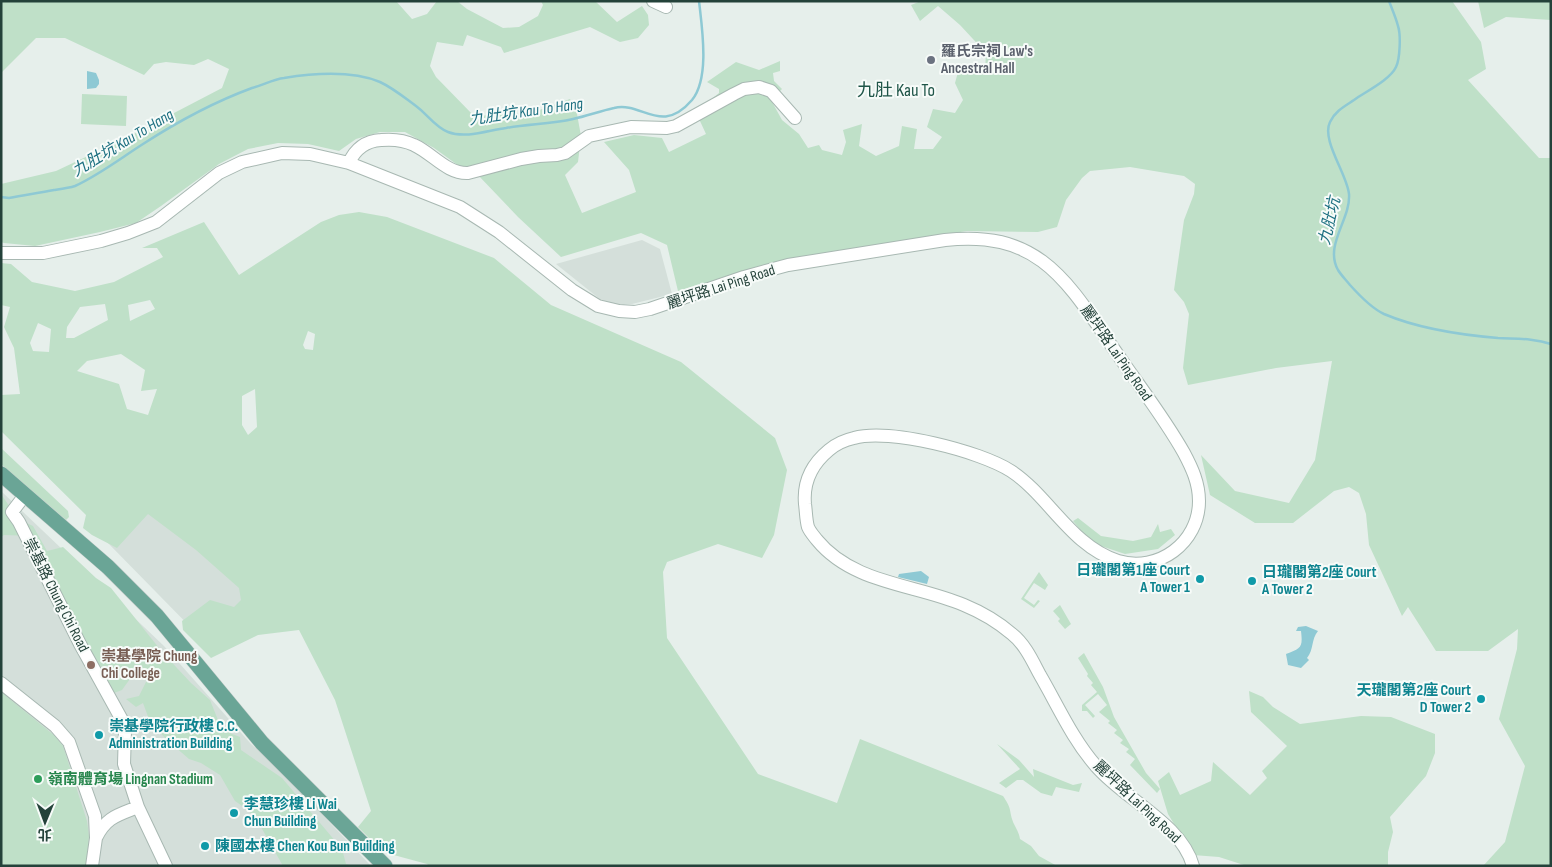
<svg xmlns="http://www.w3.org/2000/svg" width="1552" height="867" font-family="'Sofia Sans Condensed','Noto Sans TC',sans-serif">
	<style>
		.built { fill: #d4dfda }
		.green { fill: #bfe0c8; fill-rule: evenodd }
		.water { fill: #8ec9d4 }
		.lines { fill: none; stroke-linecap: round; stroke-linejoin: round }
		.stream { stroke: #8ec9d4; stroke-width: 2.5 }
		.minor-casing { stroke: #a8b8b2; stroke-width: 14 }
		.major-casing { stroke: #c2cac8; stroke-width: 16 }
		.minor { stroke: #fff; stroke-width: 12 }
		.major { stroke: #6aa596; stroke-width: 15 }
		.worship-dot { fill: #6b7280; stroke: #f7fbf9; stroke-width: 2 }
		.culture-dot { fill: #0f9aa8; stroke: #f7fbf9; stroke-width: 2 }
		.education-dot { fill: #8d6e63; stroke: #f7fbf9; stroke-width: 2 }
		.leisure-dot { fill: #2e9e5b; stroke: #f7fbf9; stroke-width: 2 }
		.labels { text-anchor: middle; dominant-baseline: central; stroke-width: 4; stroke-linejoin: round; paint-order: stroke }
		.worship-label { font-size: 15px; font-weight: bold; fill: #5b616d; stroke: #f7fbf9; text-anchor: start }
		.street-label { font-size: 15px; fill: #24423a; stroke: #f7fbf9 }
		.culture-label { font-size: 15px; font-weight: bold; fill: #0d838f; stroke: #f7fbf9; text-anchor: start }
		.education-label { font-size: 15px; font-weight: bold; fill: #785e54; stroke: #f7fbf9; text-anchor: start }
		.leisure-label { font-size: 15px; font-weight: bold; fill: #27864d; stroke: #f7fbf9; text-anchor: start }
		.water-label { font-size: 16px; font-style: italic; fill: #1c6f80; stroke: #f7fbf9 }
		.quarter-label { font-size: 18px; fill: #1f5548; stroke: #f7fbf9 }
	</style>
	<rect width="100%" height="100%" fill="#e6efeb"/>
	<path class="built" d="M 642,240 L 660,249 L 672,294 L 632,304 L 616,304 L 601,300 L 556,264 Z
		M 1,491 L 164,646 L 251,744 L 280,770 L 371,866 L 1,866 Z
		M 153,497 L 252,598 L 206,643 L 107,542 Z"/>
	<path class="green" d="M 1,1 L 396,1 L 412,19 L 427,14 L 437,1 L 457,1 L 467,9 L 503,28 L 519,27 L 538,16 L 543,5 L 541,1 L 595,1 L 617,22 L 642,6 L 648,15 L 649,25 L 638,38 L 620,42 L 590,27 L 504,53 L 501,47 L 467,35 L 463,46 L 437,42 L 430,66 L 436,77 L 474,116 L 531,113 L 570,99 L 577,114 L 581,136 L 578,162 L 565,175 L 582,213 L 636,192 L 629,170 L 604,142 L 634,135 L 662,138 L 669,152 L 706,134 L 700,121 L 694,113 L 719,93 L 719,89 L 707,82 L 736,62 L 759,70 L 780,61 L 780,71 L 773,73 L 774,81 L 782,89 L 771,100 L 782,120 L 799,134 L 808,148 L 819,145 L 822,150 L 842,155 L 846,142 L 843,130 L 862,124 L 859,146 L 876,156 L 899,146 L 902,126 L 917,129 L 914,149 L 933,149 L 942,137 L 927,127 L 933,109 L 955,113 L 963,100 L 955,83 L 958,72 L 976,73 L 985,71 L 986,53 L 960,25 L 938,6 L 920,21 L 911,5 L 921,1 L 1452,1 L 1481,42 L 1486,69 L 1468,80 L 1539,158 L 1551,158 L 1551,866 L 1483,866 L 1505,842 L 1525,766 L 1499,719 L 1517,649 L 1518,629 L 1488,651 L 1436,651 L 1408,607 L 1402,616 L 1369,545 L 1366,514 L 1359,493 L 1349,487 L 1334,491 L 1293,523 L 1255,523 L 1210,495 L 1201,455 L 1235,491 L 1289,503 L 1315,460 L 1332,361 L 1276,368 L 1188,385 L 1183,368 L 1189,314 L 1184,302 L 1174,290 L 1184,220 L 1194,194 L 1195,184 L 1184,176 L 1130,167 L 1090,171 L 1082,178 L 1066,200 L 1057,227 L 1038,232 L 967,231 L 854,248 L 763,266 L 678,291 L 667,245 L 641,233 L 561,257 L 518,217 L 477,174 L 459,166 L 434,148 L 405,132 L 380,132 L 356,139 L 339,151 L 308,144 L 278,143 L 248,149 L 219,164 L 161,206 L 136,223 L 100,232 L 35,246 L 4,243 L 1,242 L 1,184 L 56,171 L 128,137 L 222,88 L 229,69 L 208,59 L 194,65 L 166,62 L 154,64 L 144,75 L 65,38 L 36,38 L 1,73 Z
		M 1478,1 L 1551,1 L 1551,20 L 1506,17 L 1484,28 Z
		M 82,94 L 127,96 L 126,126 L 81,124 Z
		M 359,212 L 387,217 L 494,258 L 551,305 L 681,362 L 775,438 L 787,470 L 774,535 L 762,558 L 718,544 L 667,562 L 663,572 L 667,638 L 758,774 L 837,803 L 860,739 L 1003,796 C 1011,808 1009,807 1012,819 C 1014,826 1019,831 1020,839 L 1031,846 L 1039,856 L 1057,866 L 429,866 L 427,864 L 390,854 L 378,847 L 358,827 L 371,811 L 335,700 L 299,630 L 258,635 L 211,658 L 183,630 L 182,621 L 210,600 L 234,607 L 241,600 L 239,588 L 196,550 L 148,514 L 117,548 L 92,535 L 83,528 L 86,515 L 1,431 L 1,395 L 20,394 L 14,348 L 4,327 L 10,307 L 1,305 L 1,263 L 11,264 L 32,282 L 75,291 L 114,282 L 163,257 L 157,248 L 142,248 L 204,222 L 239,275 L 321,222 L 339,215 ZM 150,300 L 155,309 L 130,321 L 128,305 ZM 105,304 L 108,320 L 74,338 L 66,338 L 67,327 L 80,307 ZM 38,323 L 51,329 L 49,352 L 33,351 L 30,343 ZM 308,331 L 315,334 L 313,350 L 305,349 L 303,345 ZM 121,354 L 145,370 L 141,391 L 157,389 L 148,415 L 127,409 L 119,384 L 77,371 L 87,361 ZM 255,389 L 257,427 L 248,435 L 242,425 L 242,396 Z
		M 1,448 L 68,511 L 69,517 L 66,520 L 1,464 Z
		M 1,494 L 18,519 L 33,526 L 47,551 L 63,547 L 96,578 L 111,588 L 163,653 L 191,683 L 210,700 L 222,730 L 240,737 L 241,750 L 282,778 L 342,849 L 346,864 L 355,866 L 283,866 L 257,820 L 248,810 L 235,801 L 220,775 L 201,763 L 189,759 L 166,739 L 150,722 L 143,703 L 136,707 L 126,699 L 139,696 L 147,680 L 135,672 L 122,690 L 114,693 L 74,631 L 33,536 L 4,535 L 1,537 Z
		M 1078,518 L 1101,536 L 1133,541 L 1151,537 L 1158,524 L 1160,532 L 1171,529 L 1175,535 L 1158,549 L 1125,554 L 1095,544 L 1089,540 L 1073,521 Z
		M 1039,572 L 1048,585 L 1045,590 L 1034,583 L 1024,598 L 1034,605 L 1038,600 L 1040,601 L 1034,608 L 1021,599 Z
		M 1060,605 L 1071,624 L 1065,629 L 1058,621 L 1060,619 L 1053,611 Z
		M 1084,653 L 1103,687 L 1114,717 L 1146,773 L 1160,789 L 1157,793 L 1130,765 L 1135,759 L 1126,752 L 1129,749 L 1120,743 L 1123,740 L 1114,733 L 1117,730 L 1108,723 L 1110,721 L 1099,712 L 1107,705 L 1098,694 L 1085,705 L 1095,716 L 1093,718 L 1087,711 L 1082,711 L 1082,705 L 1097,692 L 1091,685 L 1093,683 L 1087,676 L 1088,674 L 1078,658 Z
		M 1249,691 L 1263,697 L 1273,707 L 1300,724 L 1361,716 L 1391,717 L 1435,734 L 1435,753 L 1426,776 L 1390,817 L 1393,832 L 1388,852 L 1388,866 L 1247,866 L 1219,857 L 1193,855 L 1168,814 L 1158,781 L 1169,772 L 1180,795 L 1211,781 L 1213,762 L 1250,795 L 1267,778 L 1262,771 L 1287,746 L 1251,712 Z
		M 1,692 L 55,736 L 63,746 L 87,821 L 89,836 L 86,866 L 1,866 Z
		M 997,744 L 1019,760 L 1034,777 L 1033,769 L 1073,785 L 1082,783 L 1079,792 L 1056,787 L 1052,796 L 1041,793 L 1023,780 L 1017,780 L 1006,788 L 999,783 L 1020,769 Z"/>
	<path class="water" d="M 87,71 L 96,73 L 99,80 L 99,84 L 96,88 L 87,89 Z
		M 921,571 L 929,577 L 927,584 L 898,577 L 899,574 Z
		M 1306,626 L 1318,631 C 1311,639 1314,650 1307,658 L 1309,660 L 1301,668 L 1288,665 L 1286,654 C 1301,648 1303,648 1301,631 L 1296,631 L 1298,627 Z"/>
	<g class="lines">
		<path class="stream" d="M 1389,1 C 1392,9 1396,18 1398,26 C 1401,35 1400,59 1396,67 C 1390,80 1365,92 1354,100 C 1345,106 1335,111 1330,122 C 1321,140 1347,174 1349,194 C 1351,219 1324,245 1338,270 C 1341,275 1346,280 1350,285 C 1359,295 1371,308 1384,314 C 1417,328 1462,335 1498,338 C 1516,339 1534,338 1551,344
			M 1,197 L 9,198 C 24,195 39,193 54,190 C 61,189 69,188 75,186 C 99,175 121,158 143,144 C 177,122 214,102 252,88 C 263,85 274,79 284,78 C 315,73 351,70 380,82 C 393,88 405,98 416,106 C 426,113 436,128 448,132 C 466,139 489,130 506,128 C 529,124 551,124 573,119 C 587,116 600,111 614,108 C 642,101 661,136 692,100 C 710,78 702,28 699,1"/>
		<defs>
			<path id="minor" d="M 653,1 L 666,7
				M 349,163 C 355,149 365,141 381,140 C 392,139 404,140 414,145 C 432,153 447,174 468,173 L 521,159 L 539,156 L 557,155 L 565,153 L 589,136 L 631,127 L 667,128 L 676,126 L 734,94 L 744,89 L 759,87 L 771,91 L 795,118
				M 1,253 L 43,253 L 101,241 L 128,233 L 156,222 L 219,173 L 242,162 L 282,153 L 310,154 L 349,163 L 460,207 L 499,232 L 572,290 L 598,306 L 619,311 L 635,312 L 650,309 L 744,277 L 788,265 L 945,240 C 1042,229 1069,285 1118,355 C 1140,387 1165,419 1184,453 C 1192,468 1199,483 1199,501 C 1199,543 1158,573 1118,561 C 1071,546 1049,496 1011,471 C 980,451 889,428 854,438 C 845,440 836,444 829,450 C 812,464 803,482 805,504 C 806,511 806,520 808,527 C 810,532 814,536 817,540 C 853,584 915,584 964,605 C 981,612 998,622 1012,634 C 1025,644 1033,662 1040,675 C 1058,706 1073,740 1096,766 C 1124,799 1182,824 1193,866
				M 25,495 L 12,512 L 19,522 L 80,644 L 122,720 L 125,731 L 124,764 L 138,807 L 166,866
				M 1,683 L 55,726 L 69,742 L 95,816 L 96,838 L 92,866
				M 96,838 C 106,817 118,815 138,807"/>
			<path id="major" d="M 1,474 L 108,567 L 157,616 L 262,743 L 385,866"/>
		</defs>
		<use href="#minor" class="minor-casing"/>
		<use href="#major" class="major-casing"/>
		<use href="#minor" class="minor"/>
		<use href="#major" class="major"/>
	</g>
	<circle class="worship-dot" cx="931" cy="60" r="5"/>
	<g class="culture-dot">
		<circle cx="1200" cy="579" r="5"/>
		<circle cx="1252" cy="581" r="5"/>
		<circle cx="1481" cy="699" r="5"/>
		<circle cx="99" cy="735" r="5"/>
		<circle cx="234" cy="813" r="5"/>
		<circle cx="205" cy="846" r="5"/>
	</g>
	<circle class="education-dot" cx="91" cy="665" r="5"/>
	<circle class="leisure-dot" cx="38" cy="779" r="5"/>
	<g class="labels">
		<g class="worship-label">
			<text x="941" y="51">羅氏宗祠 Law's<tspan x="941" dy="17">Ancestral Hall</tspan></text>
		</g>
		<g class="street-label">
			<text transform="translate(721 287) rotate(-18)">麗坪路 Lai Ping Road</text>
			<text transform="translate(1116 353) rotate(55)">麗坪路 Lai Ping Road</text>
			<text transform="translate(56 595) rotate(63)">崇基路 Chung Chi Road</text>
			<text transform="translate(1137 802) rotate(43)">麗坪路 Lai Ping Road</text>
		</g>
		<g class="culture-label">
			<text x="1190" y="570" text-anchor="end">日瓏閣第1座 Court<tspan x="1190" dy="17">A Tower 1</tspan></text>
			<text x="1262" y="572">日瓏閣第2座 Court<tspan x="1262" dy="17">A Tower 2</tspan></text>
			<text x="1471" y="690" text-anchor="end">天瓏閣第2座 Court<tspan x="1471" dy="17">D Tower 2</tspan></text>
			<text x="109" y="726">崇基學院行政樓 C.C.<tspan x="109" dy="17">Administration Building</tspan></text>
			<text x="244" y="804">李慧珍樓 Li Wai<tspan x="244" dy="17">Chun Building</tspan></text>
			<text x="215" y="846">陳國本樓 Chen Kou Bun Building</text>
		</g>
		<g class="education-label">
			<text x="101" y="656">崇基學院 Chung<tspan x="101" dy="17">Chi College</tspan></text>
		</g>
		<g class="leisure-label">
			<text x="48" y="779">嶺南體育場 Lingnan Stadium</text>
		</g>
		<g class="water-label">
			<text transform="translate(526 112) rotate(-8)">九肚坑 Kau To Hang</text>
			<text transform="translate(123 143) rotate(-31)">九肚坑 Kau To Hang</text>
			<text transform="translate(1330 221) rotate(-77)">九肚坑</text>
		</g>
		<g class="quarter-label">
			<text x="896" y="90">九肚 Kau To</text>
		</g>
	</g>
	<rect width="1552" height="867" fill="none" stroke="#24423a" stroke-width="5"/>
	<g transform="translate(45 822) rotate(181)" stroke="#f7fbf9" stroke-width="4" paint-order="stroke">
	<path d="M0-4L9 19L0 12L-9 19Z" fill="#24423a"/>
	<text y="-8" font-size="14" font-weight="bold" text-anchor="middle" fill="#24423a">北</text>
	</g>
</svg>
